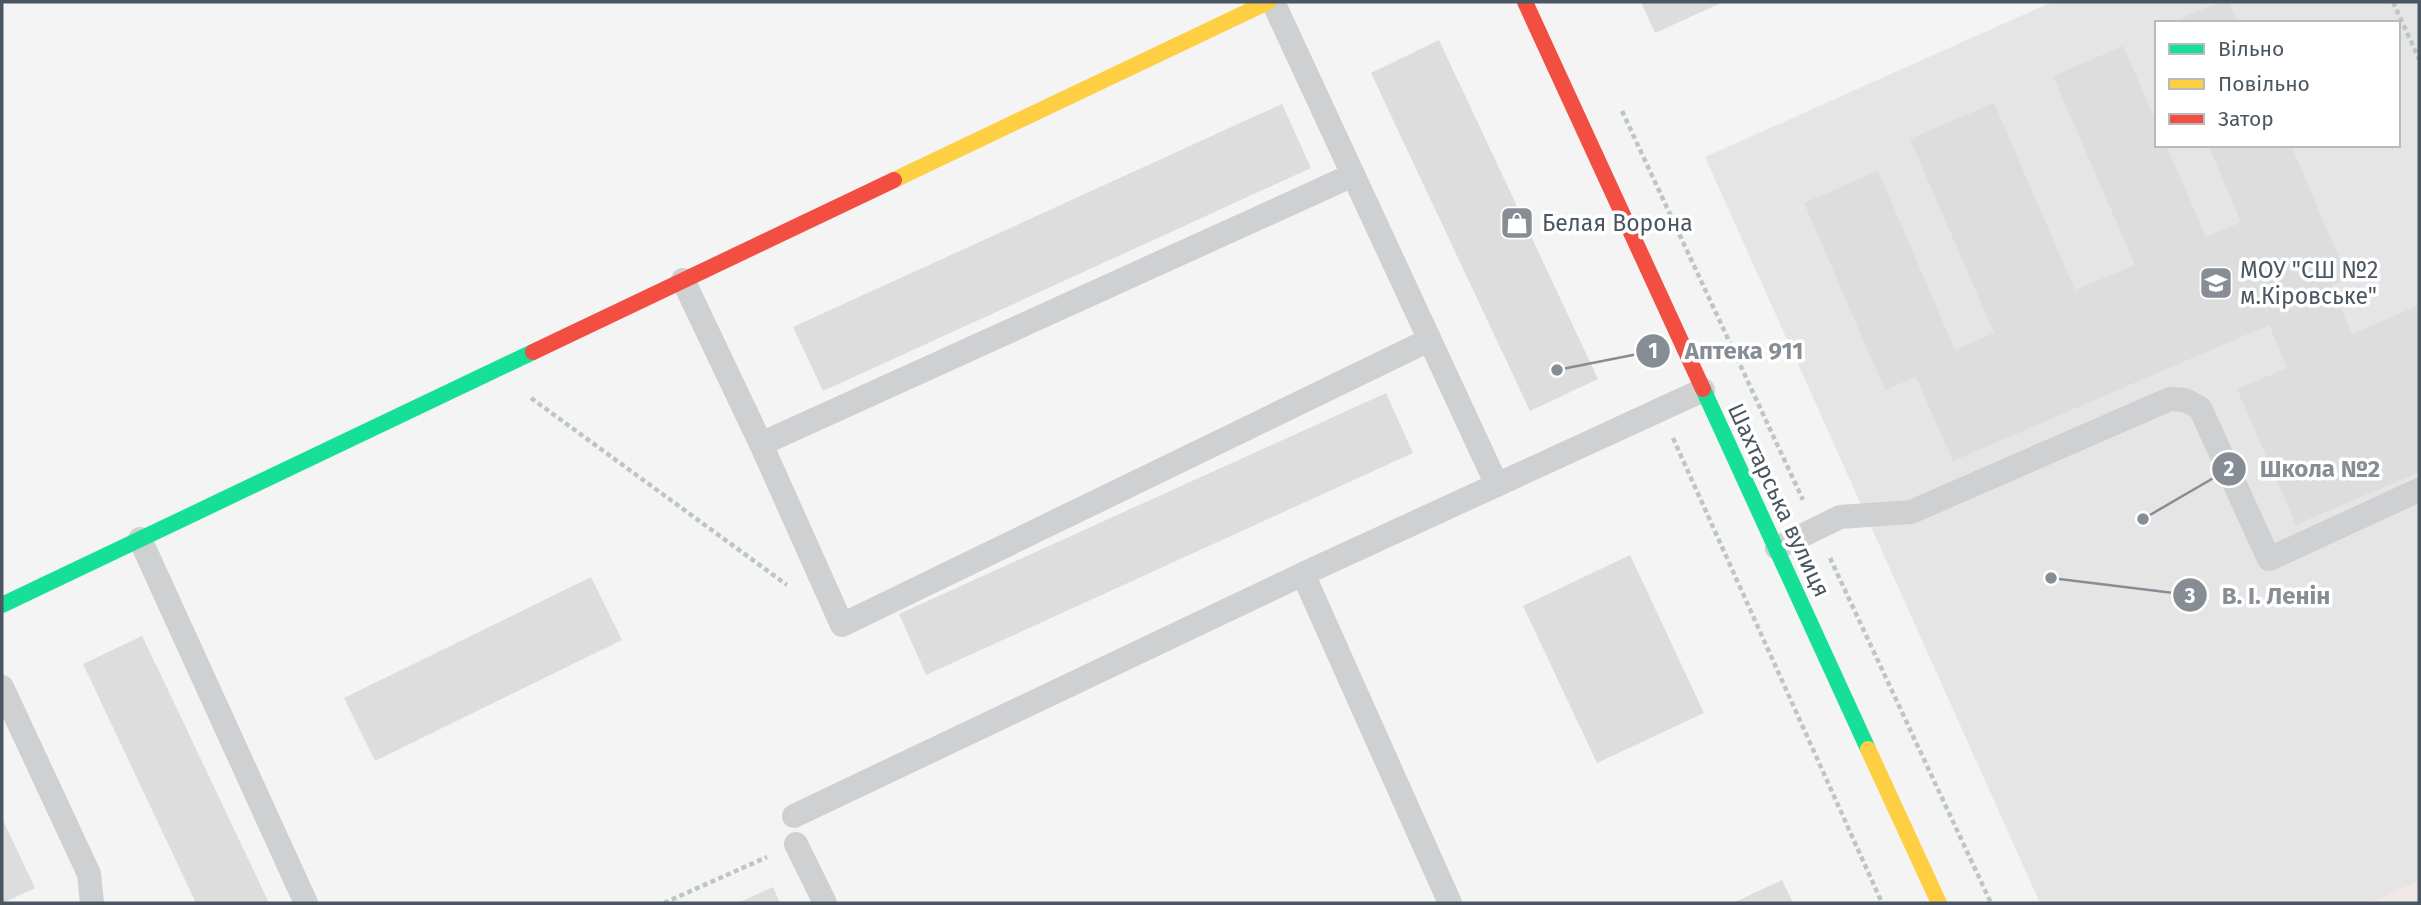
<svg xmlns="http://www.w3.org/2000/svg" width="2421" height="905" font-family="'Fira Sans',sans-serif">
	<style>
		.education { fill: #e6e5e6; fill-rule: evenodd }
		.medical { fill: #f1e7e6 }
		.building { fill: #ddddde }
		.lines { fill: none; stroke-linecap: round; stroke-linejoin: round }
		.path { stroke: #bcc7c4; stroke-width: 4.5; stroke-dasharray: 5 3.5; stroke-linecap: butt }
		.lane { stroke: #ced0d2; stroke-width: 24 }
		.fast { stroke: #16e098; stroke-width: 16 }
		.slow { stroke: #ffcf43; stroke-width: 16 }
		.jam { stroke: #f24e42; stroke-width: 16 }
		.labels { text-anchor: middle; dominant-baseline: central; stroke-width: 7; stroke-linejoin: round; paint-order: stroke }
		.poi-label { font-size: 23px; fill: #4a5661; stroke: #fff; text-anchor: start }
		.street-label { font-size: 23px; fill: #4a5661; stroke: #fff }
		.leader { fill: none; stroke: #868d94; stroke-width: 2.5 }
		.callout-dot { fill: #868d94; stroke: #fff; stroke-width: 2.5 }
		.mark-label { font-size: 21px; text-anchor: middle; font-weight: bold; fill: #fff }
		.callout-label { font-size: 24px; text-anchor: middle; font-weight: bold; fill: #868d94; stroke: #fff; stroke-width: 7; stroke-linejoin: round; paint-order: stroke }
	</style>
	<rect width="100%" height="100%" fill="#f4f4f4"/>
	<path class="education" d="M 2052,2 L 2419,2 L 2419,881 L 2370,903 L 2040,903 L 1705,157 ZM 2157,23 L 2398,23 L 2398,145 L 2157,145 Z"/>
	<path class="medical" d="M 2419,881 L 2419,903 L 2370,903 Z"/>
	<path class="building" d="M 1641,2 L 1723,2 L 1655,33 Z
		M 2219,2 L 2229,2 L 2238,23 L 2170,23 Z
		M 1439,40 L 1598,379 L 1530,411 L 1371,73 Z
		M 2123,46 L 2157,123 L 2157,145 L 2166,145 L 2206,237 L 2241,222 L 2208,145 L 2291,145 L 2348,279 L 2331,286 L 2352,334 L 2419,305 L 2419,472 L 2296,525 L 2237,389 L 2287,368 L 2269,325 L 1953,461 L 1916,377 L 1885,390 L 1804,203 L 1878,171 L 1955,350 L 1994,333 L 1910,139 L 1994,103 L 2075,290 L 2135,265 L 2053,76 Z
		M 1282,104 L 1311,168 L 823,391 L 793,327 Z
		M 1386,393 L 1413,453 L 926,675 L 899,614 Z
		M 1630,555 L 1704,713 L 1597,763 L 1523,606 Z
		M 591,577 L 622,640 L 375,761 L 344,698 Z
		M 142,636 L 169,692 L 269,903 L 196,903 L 83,664 Z
		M 2,818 L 35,888 L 3,903 L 2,903 Z
		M 1782,880 L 1793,903 L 1733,903 Z
		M 773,887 L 780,903 L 738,903 Z"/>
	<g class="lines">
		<path class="path" d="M 2393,2 L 2419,59
			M 1622,111 L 1803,500
			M 531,398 L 787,585
			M 1673,438 L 1882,903
			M 1830,558 L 1991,903
			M 664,903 L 767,857"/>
		<path class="lane" d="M 1273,2 L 1497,485
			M 683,280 L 761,444 L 842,625 L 1429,340
			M 761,444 L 1353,175
			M 140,539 L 306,903
			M 1777,548 L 1840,517 L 1911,512 L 2170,399 L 2185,400 L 2200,408 L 2269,559 L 2419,490
			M 2,687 L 89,874 L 92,903
			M 794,816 L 1303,574
			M 796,844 L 825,903
			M 1450,903 L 1303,574 L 1703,390"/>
		<path class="fast" d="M 1703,389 L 1868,749
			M 2,605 L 533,352"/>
		<path class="slow" d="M 894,180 L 1268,2
			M 1868,749 L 1939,903"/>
		<path class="jam" d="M 1525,2 L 1703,389
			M 533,352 L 894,180"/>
	</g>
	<defs>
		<symbol id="shop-square" viewBox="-11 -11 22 22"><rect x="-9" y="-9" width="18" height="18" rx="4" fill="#868d94" stroke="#fff"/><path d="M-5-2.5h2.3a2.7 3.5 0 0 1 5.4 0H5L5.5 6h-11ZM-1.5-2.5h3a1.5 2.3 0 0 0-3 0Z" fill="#fff"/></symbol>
		<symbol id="school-square" viewBox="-11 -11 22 22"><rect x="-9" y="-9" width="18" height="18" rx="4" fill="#868d94" stroke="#fff"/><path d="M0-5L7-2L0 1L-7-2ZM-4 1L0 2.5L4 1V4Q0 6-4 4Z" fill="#fff"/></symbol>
	</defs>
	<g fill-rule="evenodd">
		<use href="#shop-square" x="1498" y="204" width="38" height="38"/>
		<use href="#school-square" x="2197" y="264" width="38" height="38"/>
	</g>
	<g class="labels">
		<g class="poi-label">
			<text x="1542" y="223">Белая Ворона</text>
			<text x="2240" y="270">МОУ "СШ №2<tspan x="2240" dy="26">м.Кіровське"</tspan></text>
		</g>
		<g class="street-label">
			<text transform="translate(1779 500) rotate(65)">Шахтарська вулиця</text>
		</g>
	</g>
	<path class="leader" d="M1557 370L1653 351M2143 519L2229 469M2051 578L2190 595"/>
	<g class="callout-dot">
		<circle cx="1557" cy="370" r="7"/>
		<circle cx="2143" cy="519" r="7"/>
		<circle cx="2051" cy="578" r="7"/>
		<circle cx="1653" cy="351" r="18"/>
		<circle cx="2229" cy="469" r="18"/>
		<circle cx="2190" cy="595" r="18"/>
	</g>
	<g class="mark-label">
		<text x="1653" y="358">1</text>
		<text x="2229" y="476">2</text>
		<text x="2190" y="603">3</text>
	</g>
	<g class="callout-label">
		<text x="1744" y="359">Аптека 911</text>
		<text x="2320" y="477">Школа №2</text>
		<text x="2276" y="604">В. І. Ленін</text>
	</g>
	<rect width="2421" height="905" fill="none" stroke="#4a5661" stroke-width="7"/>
	<rect x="2155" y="21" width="245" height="126" fill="#ffffff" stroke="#b7bbc0" stroke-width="2"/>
	<rect x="2169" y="44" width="35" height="10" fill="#16e098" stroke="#b7bbc0" stroke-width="2"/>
	<text x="2218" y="56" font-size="21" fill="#4a5661">Вільно</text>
	<rect x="2169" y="79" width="35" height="10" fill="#ffcf43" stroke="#b7bbc0" stroke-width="2"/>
	<text x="2218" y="91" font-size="21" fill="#4a5661">Повільно</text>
	<rect x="2169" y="114" width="35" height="10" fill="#f24e42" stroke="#b7bbc0" stroke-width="2"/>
	<text x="2218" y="126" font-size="21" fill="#4a5661">Затор</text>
</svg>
